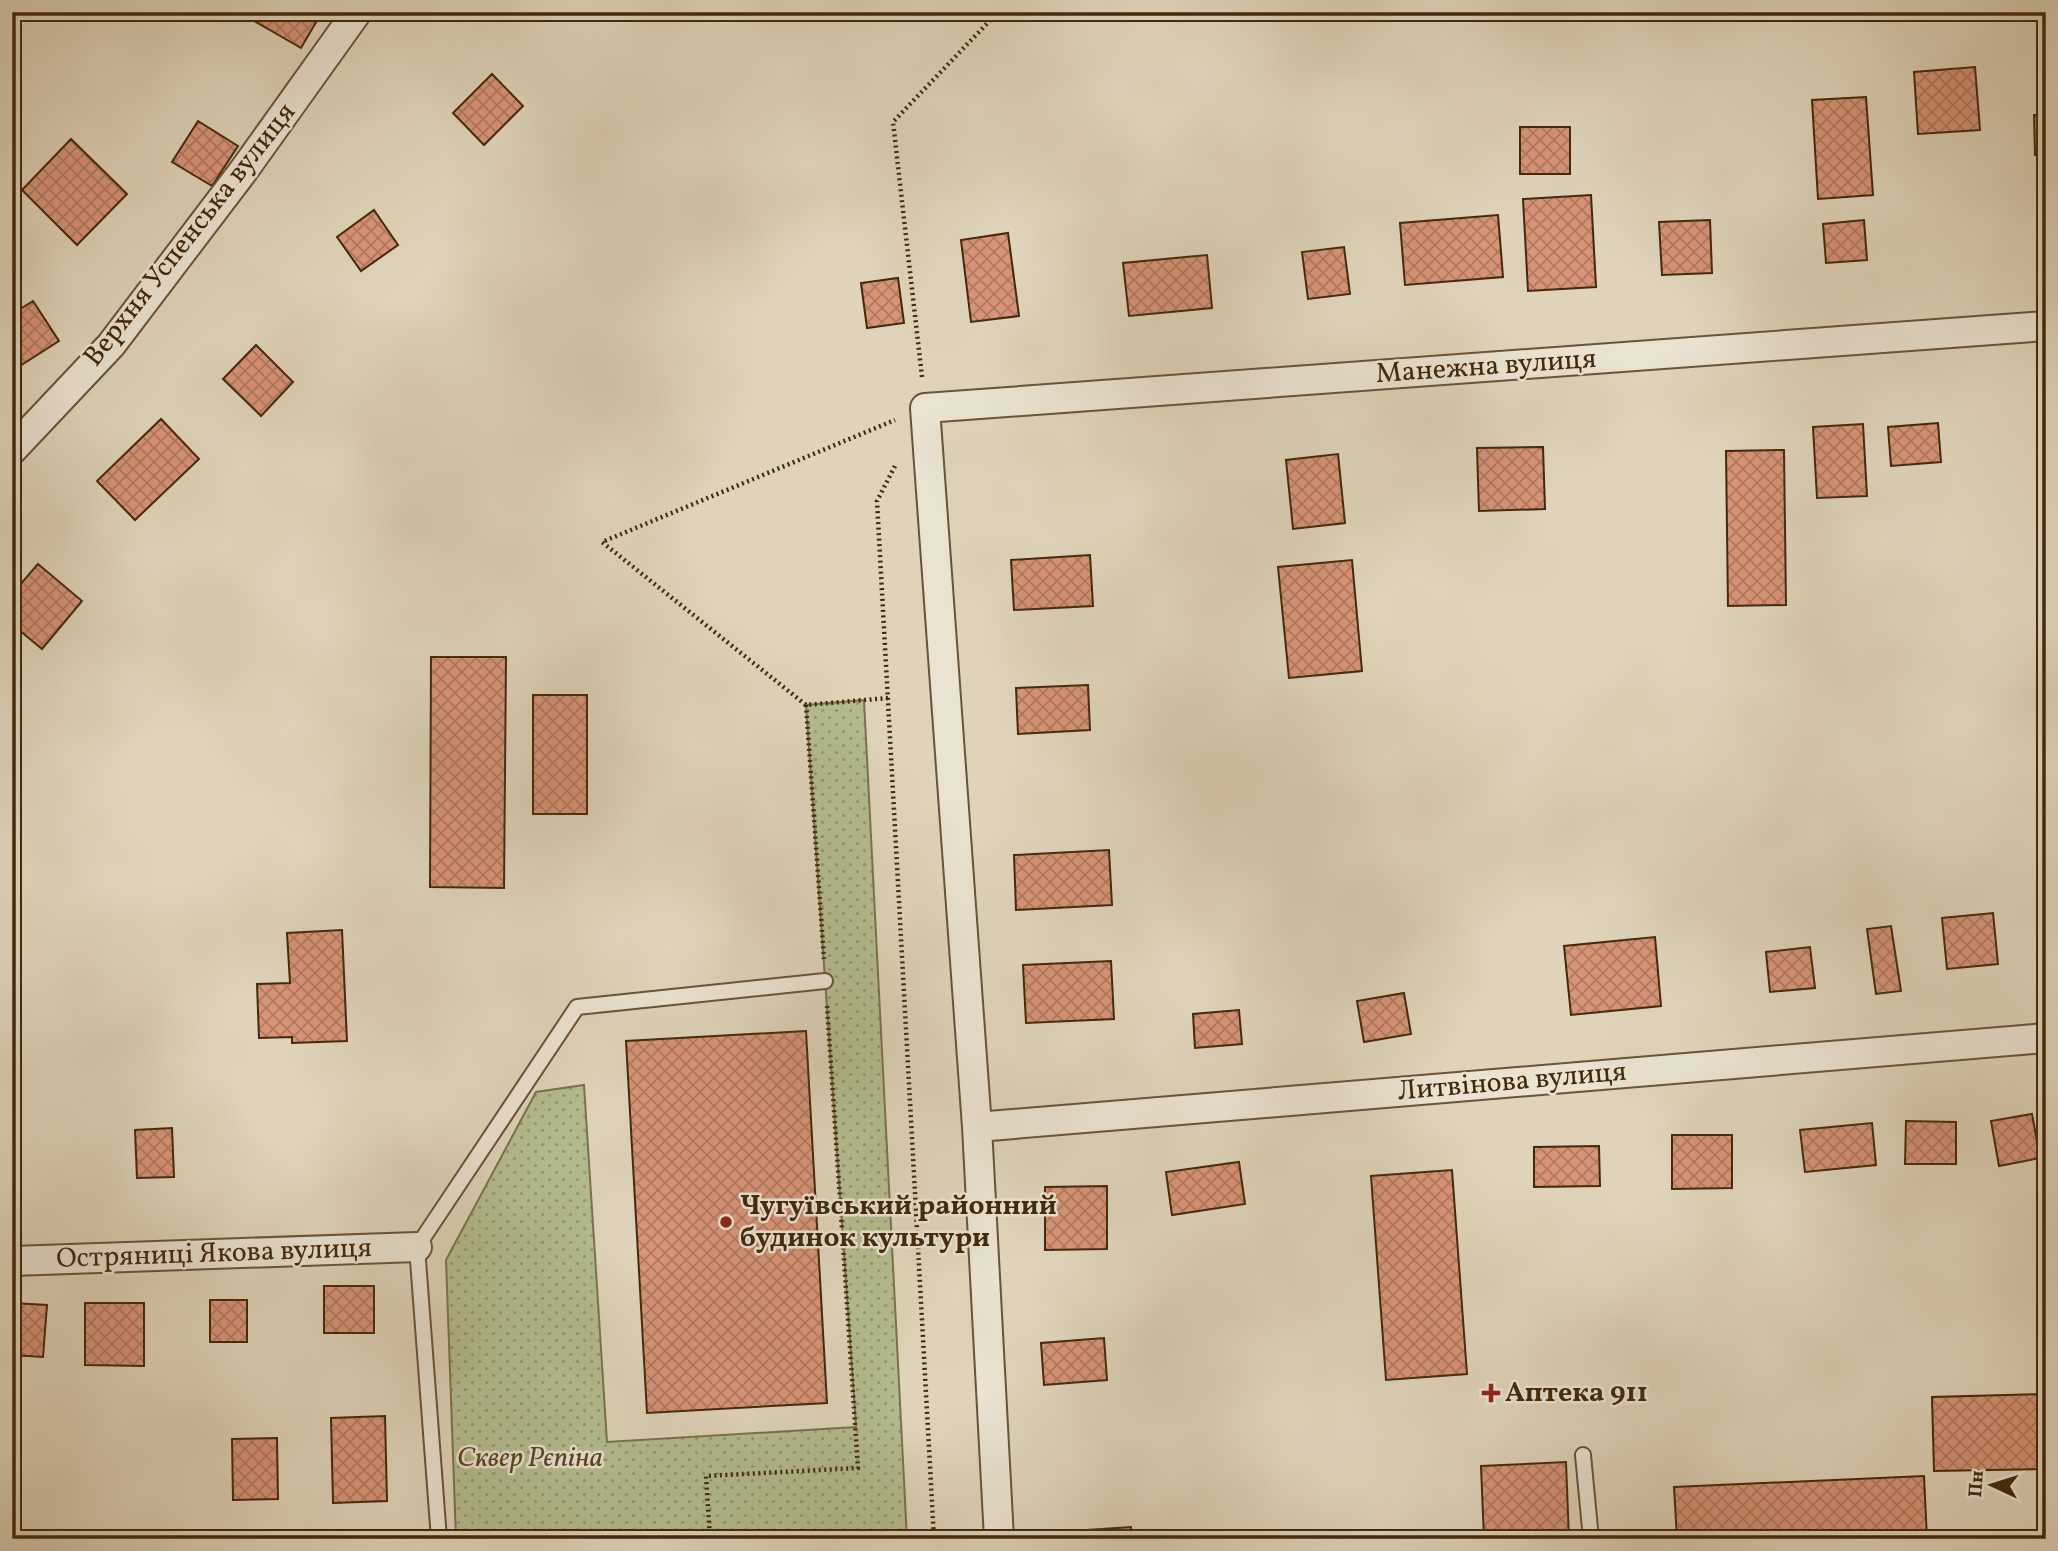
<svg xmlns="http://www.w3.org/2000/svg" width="2058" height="1551" font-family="Vollkorn,serif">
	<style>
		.park { fill: url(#park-dots); stroke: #7a724d; stroke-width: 2 }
		.building { fill: url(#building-cross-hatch); stroke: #42290b; stroke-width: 2 }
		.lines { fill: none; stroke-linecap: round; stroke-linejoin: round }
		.service-casing { stroke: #695437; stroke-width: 18 }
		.minor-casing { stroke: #695437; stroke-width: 32 }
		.path { stroke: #42290b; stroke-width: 4.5; stroke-dasharray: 2 3.5; stroke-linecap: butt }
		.service { stroke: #eae3d2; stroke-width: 14 }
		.minor { stroke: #eae3d2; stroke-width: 28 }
		.poi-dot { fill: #8f2418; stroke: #eae3d2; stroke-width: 2.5 }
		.labels { text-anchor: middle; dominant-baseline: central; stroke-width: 5; stroke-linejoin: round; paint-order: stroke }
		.street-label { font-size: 28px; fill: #42290b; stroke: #eae3d2 }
		.poi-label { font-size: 28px; font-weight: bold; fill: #42290b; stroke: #eae3d2; text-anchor: start }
		.park-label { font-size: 28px; font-style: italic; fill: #594625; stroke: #eae3d2 }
	</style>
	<defs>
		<pattern id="park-dots" width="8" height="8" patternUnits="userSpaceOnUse" patternTransform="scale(1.75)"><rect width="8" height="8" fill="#b3bc8f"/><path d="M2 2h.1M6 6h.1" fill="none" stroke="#939973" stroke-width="1.8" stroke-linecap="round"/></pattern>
		<pattern id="building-cross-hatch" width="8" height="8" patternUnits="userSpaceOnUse" patternTransform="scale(1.75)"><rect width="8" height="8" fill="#d89477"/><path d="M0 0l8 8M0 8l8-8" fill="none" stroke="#b17960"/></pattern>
	</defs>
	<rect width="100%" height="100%" fill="#dfd4ba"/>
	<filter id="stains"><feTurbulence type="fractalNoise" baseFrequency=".00286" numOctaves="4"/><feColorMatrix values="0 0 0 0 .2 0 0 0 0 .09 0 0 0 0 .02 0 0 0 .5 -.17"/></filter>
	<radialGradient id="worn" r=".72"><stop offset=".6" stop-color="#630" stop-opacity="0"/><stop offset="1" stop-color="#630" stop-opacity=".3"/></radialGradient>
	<path class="park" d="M 864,700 L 907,1539 L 456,1539 L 446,1260 L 536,1092 L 584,1085 L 607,1442 L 856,1427 L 806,705 Z"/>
	<path class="building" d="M 253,12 L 322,12 L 301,48 L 249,18 Z
		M 1975,67 L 1980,130 L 1918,134 L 1914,72 Z
		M 492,74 L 523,106 L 484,145 L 453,113 Z
		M 1866,97 L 1873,195 L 1818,199 L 1812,100 Z
		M 2034,115 L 2046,115 L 2046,155 L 2035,155 Z
		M 198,121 L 238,146 L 212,186 L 172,162 Z
		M 1520,127 L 1570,127 L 1570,174 L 1520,174 Z
		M 71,139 L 127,194 L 77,245 L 22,190 Z
		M 1591,195 L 1596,287 L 1528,291 L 1523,199 Z
		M 2037,207 L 2046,207 L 2046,248 L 2037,248 Z
		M 374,210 L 398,245 L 361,271 L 337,237 Z
		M 1498,215 L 1503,277 L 1405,285 L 1400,223 Z
		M 1710,220 L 1712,273 L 1662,275 L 1659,222 Z
		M 1864,220 L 1867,260 L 1826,263 L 1823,224 Z
		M 1008,233 L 1019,316 L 971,322 L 961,240 Z
		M 1344,247 L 1350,294 L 1308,299 L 1302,252 Z
		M 1207,255 L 1212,308 L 1129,316 L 1123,263 Z
		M 898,278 L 904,323 L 867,328 L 861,283 Z
		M 33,301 L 59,341 L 12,371 L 12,314 Z
		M 256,345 L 293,382 L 261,416 L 223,379 Z
		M 161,419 L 199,459 L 135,520 L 97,481 Z
		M 1938,423 L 1941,462 L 1891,466 L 1888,427 Z
		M 1863,424 L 1867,496 L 1817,498 L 1813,427 Z
		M 1543,447 L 1545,509 L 1479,511 L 1477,448 Z
		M 1784,450 L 1786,605 L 1728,606 L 1726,451 Z
		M 1338,454 L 1345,523 L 1293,529 L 1286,460 Z
		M 1090,555 L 1093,606 L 1014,610 L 1011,560 Z
		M 1352,560 L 1362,671 L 1289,678 L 1278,567 Z
		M 38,564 L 82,601 L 42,649 L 12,624 L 12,594 Z
		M 431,657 L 506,657 L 504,888 L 430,887 Z
		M 1088,685 L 1090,730 L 1018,734 L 1016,688 Z
		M 533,695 L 587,695 L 587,814 L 533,814 Z
		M 1109,850 L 1112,905 L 1016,910 L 1014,855 Z
		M 1993,913 L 1998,964 L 1947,969 L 1942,918 Z
		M 1891,926 L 1901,991 L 1876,994 L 1867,929 Z
		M 342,930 L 347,1041 L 292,1043 L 292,1037 L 259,1038 L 257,984 L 290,983 L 287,933 Z
		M 1655,937 L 1661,1006 L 1571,1015 L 1564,946 Z
		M 1810,947 L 1815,988 L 1770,992 L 1766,952 Z
		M 1111,961 L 1114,1019 L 1026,1023 L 1023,965 Z
		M 1404,993 L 1411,1034 L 1364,1042 L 1357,1001 Z
		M 1239,1010 L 1242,1044 L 1195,1048 L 1193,1014 Z
		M 806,1031 L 827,1403 L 647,1413 L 626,1041 Z
		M 2032,1114 L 2040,1158 L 1999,1166 L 1991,1121 Z
		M 1906,1121 L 1956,1122 L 1956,1164 L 1905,1164 Z
		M 1872,1123 L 1876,1165 L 1805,1172 L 1800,1130 Z
		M 172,1128 L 174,1177 L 137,1178 L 135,1130 Z
		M 1672,1135 L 1732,1135 L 1732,1188 L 1672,1189 Z
		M 1599,1146 L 1600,1186 L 1534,1187 L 1534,1147 Z
		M 1239,1162 L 1245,1204 L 1172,1215 L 1166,1172 Z
		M 1452,1170 L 1467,1374 L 1386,1380 L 1371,1176 Z
		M 1107,1186 L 1107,1249 L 1045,1250 L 1045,1187 Z
		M 324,1286 L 374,1286 L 374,1333 L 324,1333 Z
		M 210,1300 L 247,1300 L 247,1342 L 210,1342 Z
		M 12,1303 L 47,1305 L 43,1357 L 12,1355 Z
		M 85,1303 L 144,1303 L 144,1366 L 85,1365 Z
		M 1104,1338 L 1107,1380 L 1044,1385 L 1041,1343 Z
		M 2046,1394 L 2046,1469 L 1934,1471 L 1932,1397 Z
		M 385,1416 L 387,1501 L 333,1503 L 331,1418 Z
		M 277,1438 L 278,1499 L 233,1500 L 232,1439 Z
		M 1566,1462 L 1569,1539 L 1484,1539 L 1481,1466 Z
		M 1924,1476 L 1927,1539 L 1677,1539 L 1674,1487 Z
		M 1131,1527 L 1132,1539 L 1072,1539 L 1072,1531 Z"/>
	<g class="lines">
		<defs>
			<path id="service" d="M 1583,1455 L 1591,1539
				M 439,1539 L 417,1247 L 577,1007 L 825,981"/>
			<path id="minor" d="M 12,450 L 111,345 L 244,170 L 357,12
				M 977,1127 L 2046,1038
				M 12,1261 L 417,1247
				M 999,1539 L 977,1127 L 925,408 L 2046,326"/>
		</defs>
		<use href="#service" class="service-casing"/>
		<use href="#minor" class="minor-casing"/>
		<path class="path" d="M 922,377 L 893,122 L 998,12
			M 895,466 L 877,501 L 934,1539
			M 888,698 L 806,705 L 602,542 L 895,420
			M 806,705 L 824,959
			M 710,1539 L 706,1476 L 858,1468 L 827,1006"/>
		<use href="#service" class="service"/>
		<use href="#minor" class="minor"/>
	</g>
	<g class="poi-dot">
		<circle cx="726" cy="1222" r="7"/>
		<path d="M1487.5 1382.5h7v7h7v7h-7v7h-7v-7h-7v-7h7z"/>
	</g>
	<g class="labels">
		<g class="street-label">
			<text transform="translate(190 235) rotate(-52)">Верхня Успенська вулиця</text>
			<text transform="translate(1486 367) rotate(-4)">Манежна вулиця</text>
			<text transform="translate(1512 1082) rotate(-5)">Литвінова вулиця</text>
			<text transform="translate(214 1254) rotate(-2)">Остряниці Якова вулиця</text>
		</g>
		<g class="poi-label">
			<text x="740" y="1206">Чугуївський районний<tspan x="740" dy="32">будинок культури</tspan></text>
			<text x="1505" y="1393">Аптека 911</text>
		</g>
		<g class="park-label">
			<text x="530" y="1458">Сквер Рєпіна</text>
		</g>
	</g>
	<rect width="2058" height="1551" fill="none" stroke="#dfd4ba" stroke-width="42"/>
	<rect x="14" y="14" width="2030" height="1523" fill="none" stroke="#42290b" stroke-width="3.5"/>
	<rect x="21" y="21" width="2016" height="1509" fill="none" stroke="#42290b" stroke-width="2"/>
	<g transform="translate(1992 1485) rotate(274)" stroke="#eae3d2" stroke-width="5" paint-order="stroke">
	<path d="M0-5L12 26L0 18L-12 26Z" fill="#42290b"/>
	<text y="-10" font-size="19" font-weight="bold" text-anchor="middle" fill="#42290b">Пн</text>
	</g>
	<rect width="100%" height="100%" filter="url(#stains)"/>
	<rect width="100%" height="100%" fill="url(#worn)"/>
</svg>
